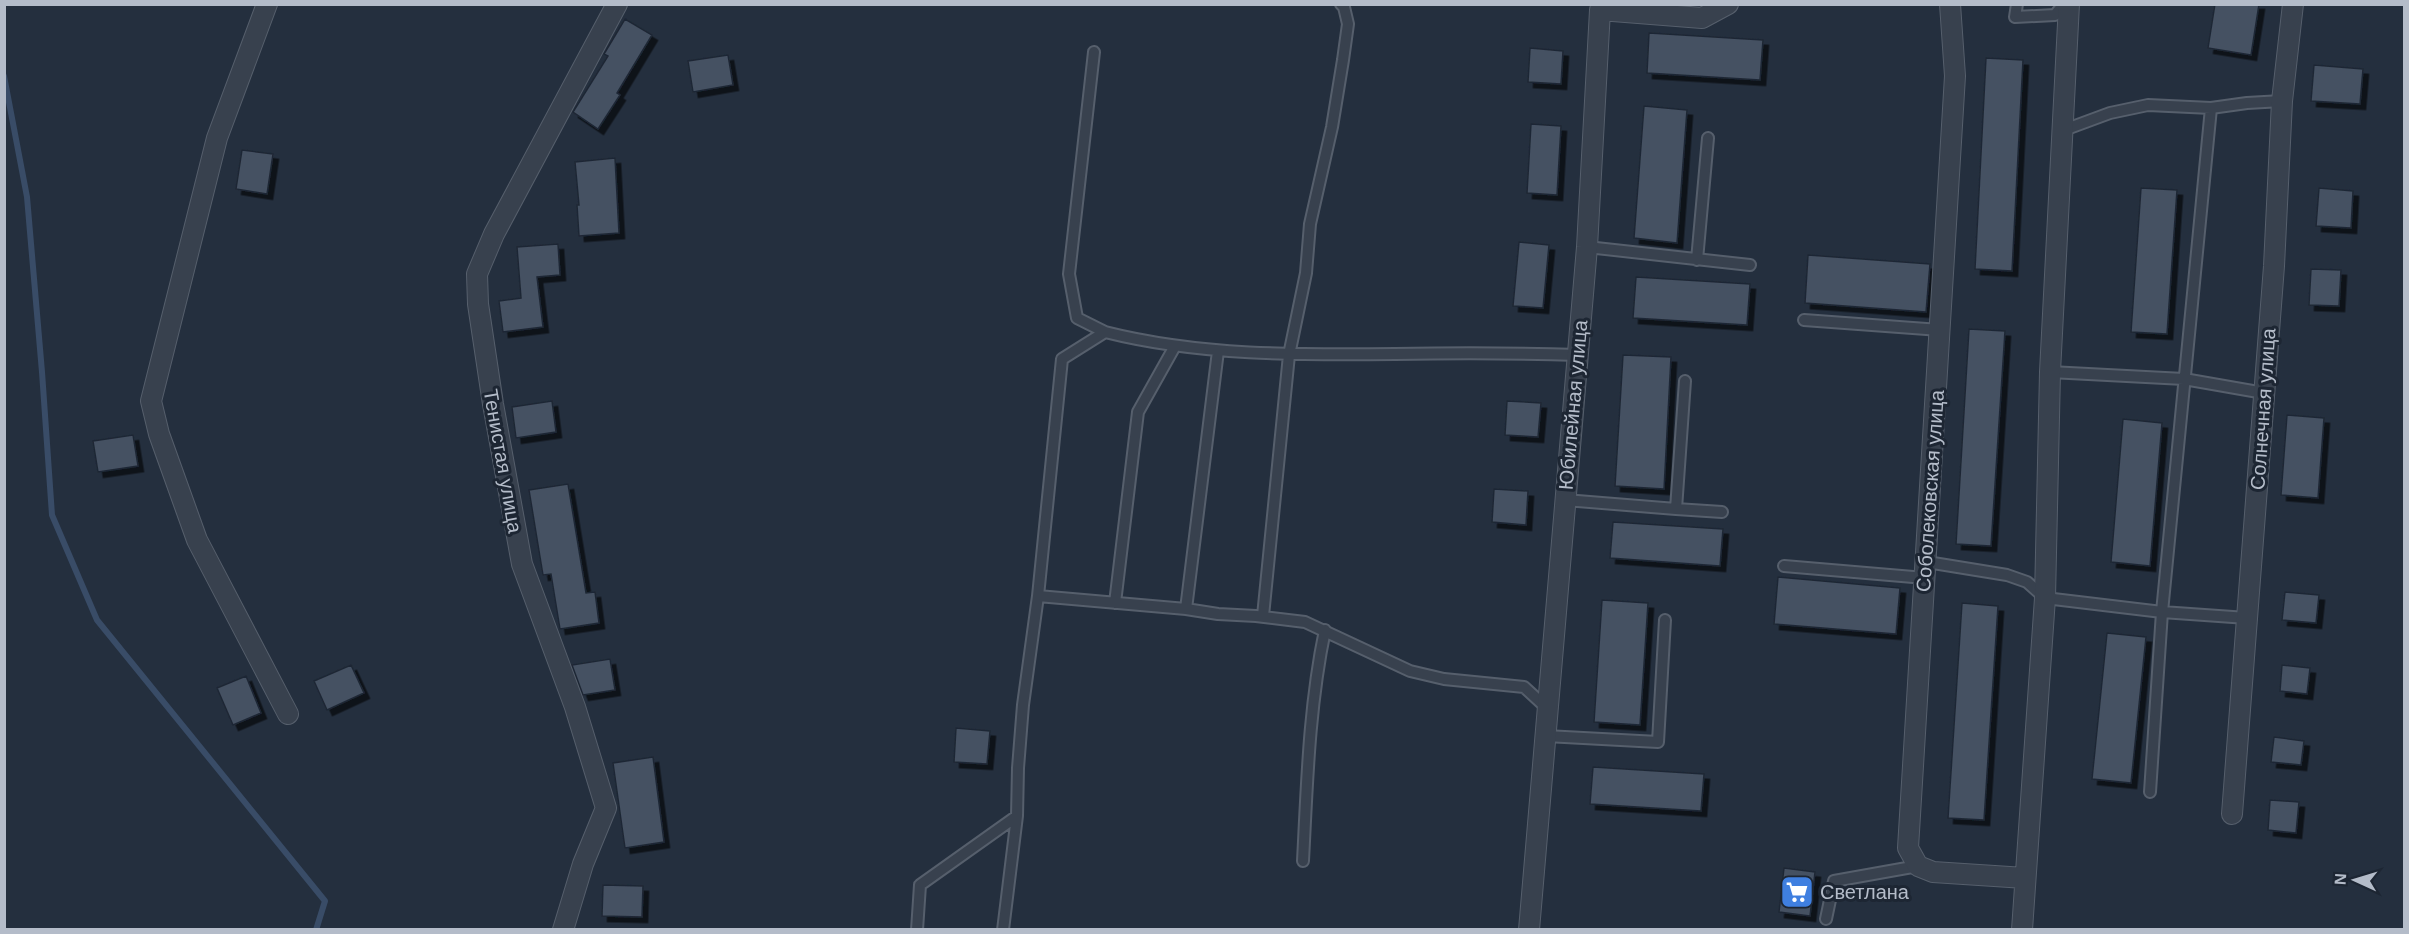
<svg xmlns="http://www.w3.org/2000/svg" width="2409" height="934" font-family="Helvetica,sans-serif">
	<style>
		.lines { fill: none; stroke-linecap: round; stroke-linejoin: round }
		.stream { stroke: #394c67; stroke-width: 6 }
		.building { fill: #455162; stroke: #1f2835; stroke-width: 1.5; filter: url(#shadow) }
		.service-casing { stroke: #565f6c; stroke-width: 14 }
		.minor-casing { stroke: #565f6c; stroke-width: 22 }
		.service { stroke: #38414e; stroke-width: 10 }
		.minor { stroke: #38414e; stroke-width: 20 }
		.labels { text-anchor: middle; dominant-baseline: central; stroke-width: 6; stroke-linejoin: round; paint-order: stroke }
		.street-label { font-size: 20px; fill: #b4bcc9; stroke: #1d2633 }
		.poi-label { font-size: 20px; fill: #b4bcc9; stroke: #1d2633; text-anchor: start }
	</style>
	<defs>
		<filter id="shadow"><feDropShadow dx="5.5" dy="5.5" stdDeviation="0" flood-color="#0009"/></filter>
	</defs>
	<rect width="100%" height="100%" fill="#242f3e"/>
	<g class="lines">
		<path class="stream" d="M 4,76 L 27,197 L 42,372 L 52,515 L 97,620 L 325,901 L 316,930"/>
	</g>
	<path class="building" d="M 2215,4 L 2259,4 L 2251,55 L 2208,48 Z
		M 625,19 L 652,35 L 617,93 L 620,95 L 598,129 L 573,112 L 608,56 L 604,54 Z
		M 1649,33 L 1763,40 L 1760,80 L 1647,73 Z
		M 1530,48 L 1563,51 L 1561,84 L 1528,82 Z
		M 728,55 L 733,85 L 693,92 L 688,61 Z
		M 1986,58 L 2023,60 L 2012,271 L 1975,269 Z
		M 2314,65 L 2363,69 L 2360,104 L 2311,101 Z
		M 1644,106 L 1687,110 L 1677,243 L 1634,238 Z
		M 1531,124 L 1561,126 L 1557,195 L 1527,193 Z
		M 242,150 L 273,154 L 267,194 L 236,189 Z
		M 615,158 L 619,233 L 579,236 L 577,205 L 579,205 L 575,162 Z
		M 2141,188 L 2177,190 L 2167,334 L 2131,332 Z
		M 2319,188 L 2353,191 L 2351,228 L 2316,226 Z
		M 1519,242 L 1549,245 L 1543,308 L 1513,306 Z
		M 558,244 L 560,275 L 537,277 L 543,327 L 503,332 L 499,301 L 521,298 L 517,247 Z
		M 1808,255 L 1930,264 L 1926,312 L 1805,303 Z
		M 2311,269 L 2341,270 L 2339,306 L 2309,305 Z
		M 1636,277 L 1750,284 L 1747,325 L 1633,318 Z
		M 1969,329 L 2005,331 L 1991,546 L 1956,544 Z
		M 1623,355 L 1671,357 L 1664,489 L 1615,486 Z
		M 552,401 L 556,432 L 516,438 L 512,407 Z
		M 1507,401 L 1541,403 L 1538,437 L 1505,435 Z
		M 2287,415 L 2324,418 L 2318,498 L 2281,495 Z
		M 2123,419 L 2162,423 L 2150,566 L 2111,562 Z
		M 133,435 L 138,466 L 98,472 L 93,441 Z
		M 568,484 L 586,593 L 595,592 L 599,623 L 560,629 L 551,574 L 543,575 L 529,490 Z
		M 1494,489 L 1528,491 L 1526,525 L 1492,522 Z
		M 1613,522 L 1723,529 L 1720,566 L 1610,558 Z
		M 1778,577 L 1900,588 L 1896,634 L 1774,624 Z
		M 2285,592 L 2319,595 L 2316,623 L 2282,620 Z
		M 1602,600 L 1648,603 L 1640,725 L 1594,722 Z
		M 1962,603 L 1998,606 L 1984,820 L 1948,818 Z
		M 2107,633 L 2146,637 L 2131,783 L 2092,779 Z
		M 610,659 L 615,690 L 583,695 L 572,665 Z
		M 351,665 L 364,693 L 327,710 L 314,681 Z
		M 2282,665 L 2310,668 L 2307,694 L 2280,691 Z
		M 246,676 L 261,713 L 233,725 L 217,688 Z
		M 956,728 L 990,731 L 987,764 L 954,762 Z
		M 2274,737 L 2304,741 L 2301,765 L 2271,762 Z
		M 653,757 L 664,842 L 625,848 L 613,763 Z
		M 1593,767 L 1704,774 L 1701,811 L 1590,804 Z
		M 2270,800 L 2299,802 L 2296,833 L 2268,830 Z
		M 1784,868 L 1815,872 L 1810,916 L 1779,912 Z
		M 603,885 L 643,886 L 642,917 L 602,916 Z"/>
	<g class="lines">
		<defs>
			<path id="service" d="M 2017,4 L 2015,17 L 2055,15 L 2064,4
				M 1094,52 L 1069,274 L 1077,318 L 1105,332
				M 2064,130 L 2110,113 L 2148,105 L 2211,108 L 2247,103 L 2282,101
				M 1587,247 L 1750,265
				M 1697,260 L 1708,138
				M 1804,320 L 1940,330
				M 2050,372 L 2184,379 L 2264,393
				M 1565,500 L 1676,509 L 1685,381
				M 1676,509 L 1722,512
				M 1927,562 L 2007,575 L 2027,582 L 2045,598 L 2162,612 L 2247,618
				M 1784,566 L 1925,578
				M 1038,596 L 1062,359 L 1105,332 C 1200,356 1298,355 1395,354 C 1456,353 1517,353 1578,355
				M 1115,603 L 1138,412 L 1175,346
				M 1186,609 L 1218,351
				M 1263,616 L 1289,355 L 1306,273 L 1310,224 L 1332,127 L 1343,60 L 1348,24 L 1344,7 L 1341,4
				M 1546,736 L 1658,742 L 1665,620
				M 2150,792 L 2162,612 L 2211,108
				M 1303,861 C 1307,784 1309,706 1325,630
				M 1826,919 L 1834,881 L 1918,866
				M 917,930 L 920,885 L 1017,816
				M 1003,930 L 1017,816 L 1018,768 L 1023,705 L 1038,596 L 1186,609 L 1218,614 L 1256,616 L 1305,622 L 1410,671 L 1444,679 L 1524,687 L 1548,709"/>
			<path id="minor" d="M 267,4 L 217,138 L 151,401 L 159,434 L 197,540 L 288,714
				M 1950,4 L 1955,76 L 1908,848 L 1918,866 L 1933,872 L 2025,878
				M 2232,814 L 2274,266 L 2282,101 L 2293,4
				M 563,930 L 583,864 L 606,808 L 575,707 L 522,564 L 493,404 L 478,304 L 477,274 L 494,234 L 617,4
				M 1529,930 L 1587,247 L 1600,10 L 1702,18 L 1728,4
				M 2022,930 L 2045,598 L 2050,372 L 2069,4"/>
		</defs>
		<use href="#service" class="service-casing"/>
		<use href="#minor" class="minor-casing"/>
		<use href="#service" class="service"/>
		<use href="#minor" class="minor"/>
	</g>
	<defs>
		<symbol id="supermarket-square" viewBox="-11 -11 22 22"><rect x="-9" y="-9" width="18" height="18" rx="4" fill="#3f7fe0" stroke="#1d2633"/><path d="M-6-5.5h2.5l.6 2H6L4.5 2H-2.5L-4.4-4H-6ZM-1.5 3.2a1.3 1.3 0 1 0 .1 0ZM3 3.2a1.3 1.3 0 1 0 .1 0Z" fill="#fff"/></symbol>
	</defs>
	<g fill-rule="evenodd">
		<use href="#supermarket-square" x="1778" y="873" width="38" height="38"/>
	</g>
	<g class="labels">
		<g class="street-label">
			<text transform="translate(1573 405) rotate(-85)">Юбилейная улица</text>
			<text transform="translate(2263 409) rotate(-86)">Солнечная улица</text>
			<text transform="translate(503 461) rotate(80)">Тенистая улица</text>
			<text transform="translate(1930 491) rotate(-86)">Соболековская улица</text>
		</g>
		<g class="poi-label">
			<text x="1820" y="892">Светлана</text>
		</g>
	</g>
	<rect width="2409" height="934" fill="none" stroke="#b4bcc9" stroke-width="12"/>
	<g transform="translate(2355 880) rotate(274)" stroke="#1d2633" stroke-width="4.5" paint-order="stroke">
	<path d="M0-4.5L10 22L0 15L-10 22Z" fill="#b4bcc9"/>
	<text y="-9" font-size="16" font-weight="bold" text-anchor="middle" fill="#b4bcc9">N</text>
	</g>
</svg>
